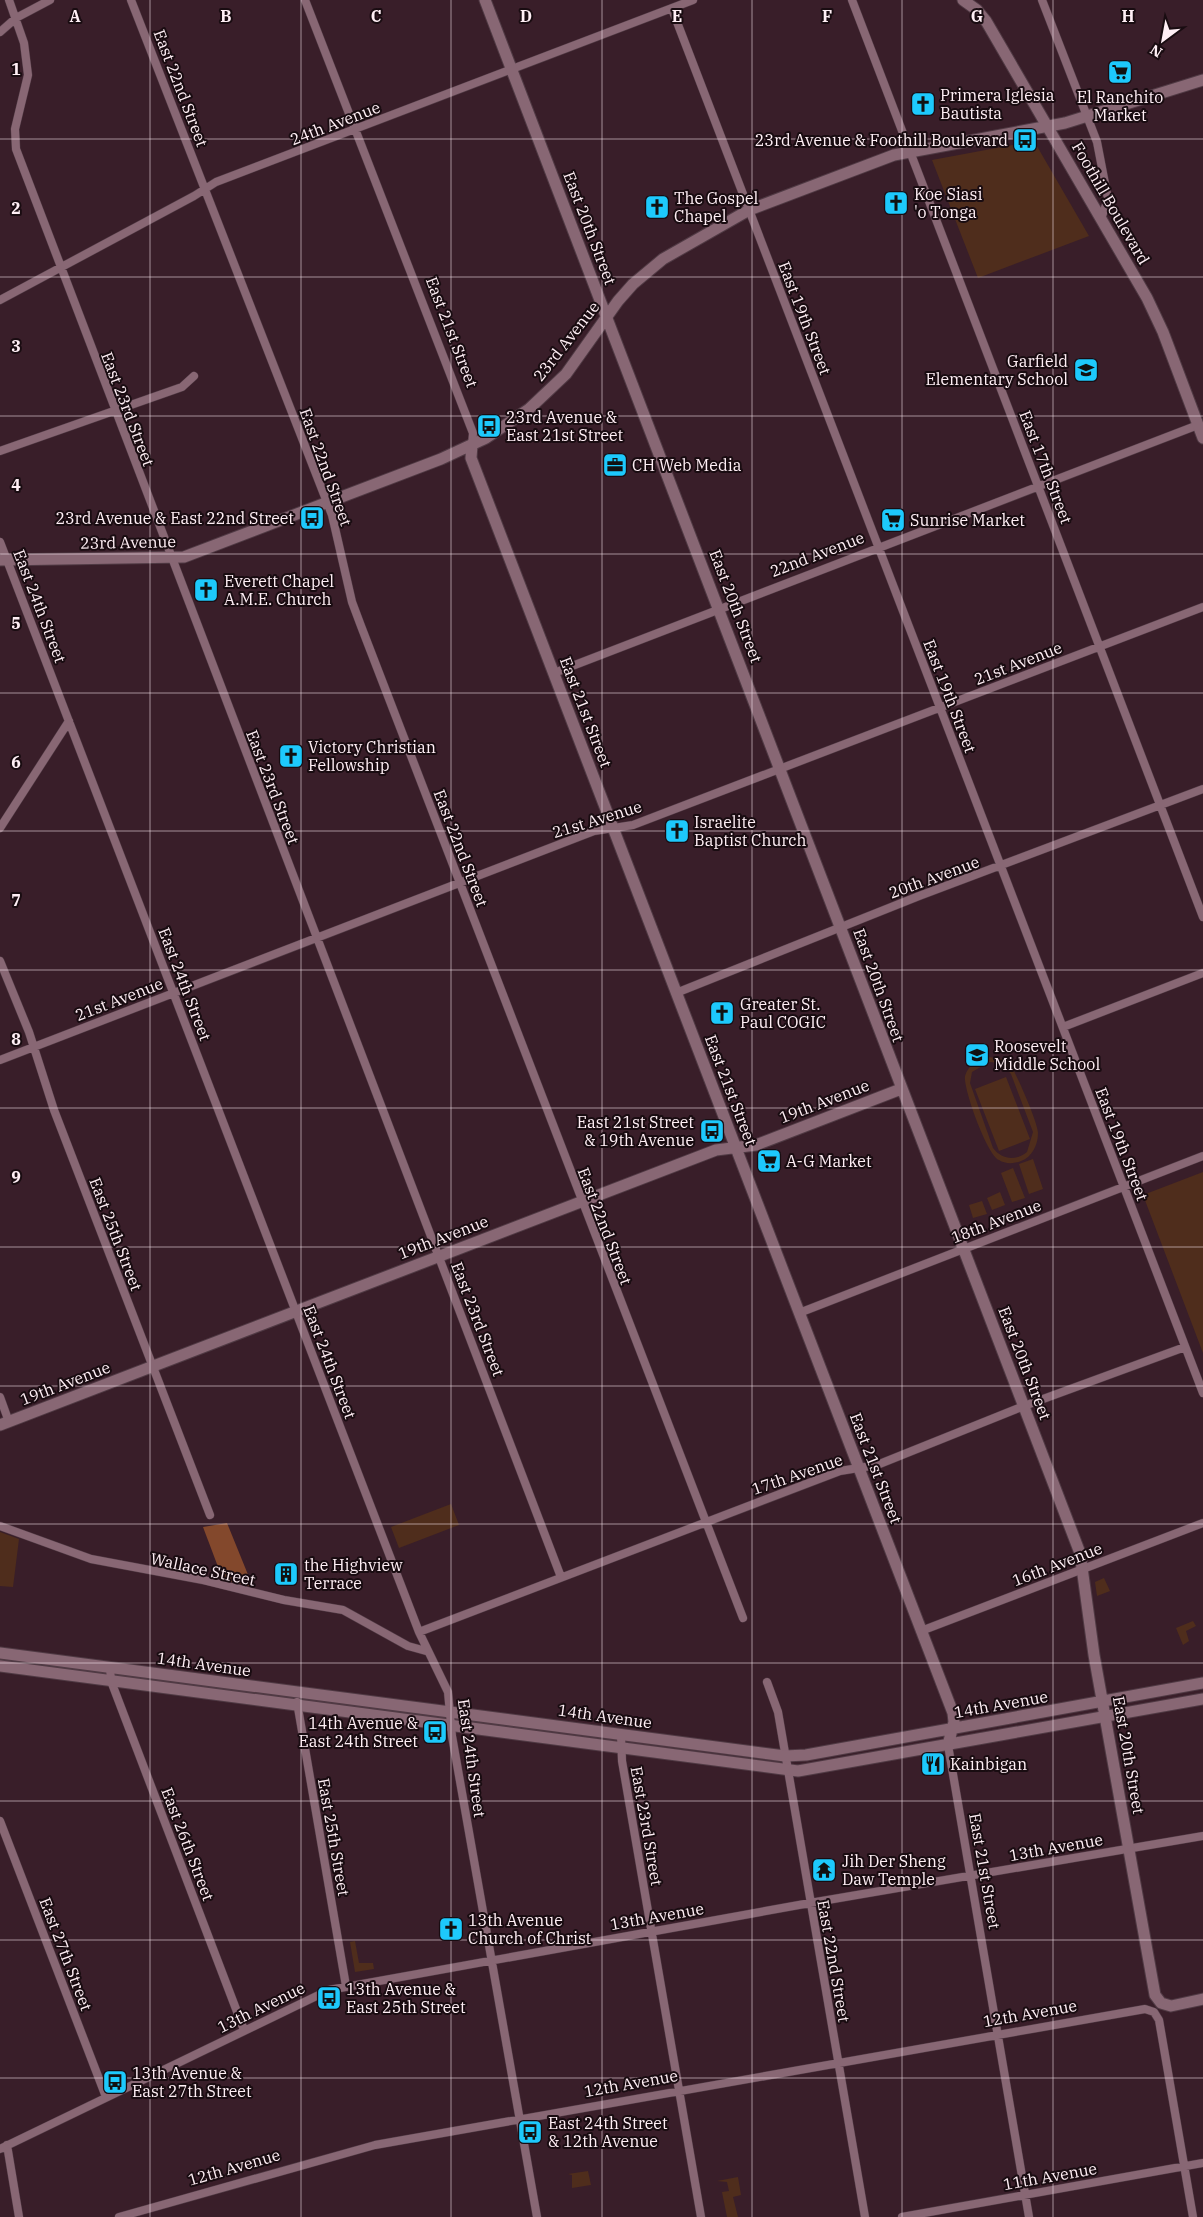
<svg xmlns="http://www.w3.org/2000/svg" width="1203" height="2217" font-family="'IBM Plex Serif',serif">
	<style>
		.green { fill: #4f2d1c; fill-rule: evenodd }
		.forest { fill: #83482c }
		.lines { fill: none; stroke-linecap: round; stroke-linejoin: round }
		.street-casing { stroke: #503a44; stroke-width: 9 }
		.secondary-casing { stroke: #503a44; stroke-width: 13 }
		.street { stroke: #886774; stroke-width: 8 }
		.secondary { stroke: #886774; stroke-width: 11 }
		.grid { fill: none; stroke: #ffeff5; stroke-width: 1; stroke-opacity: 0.55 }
		.labels { text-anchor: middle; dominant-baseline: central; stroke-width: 4; stroke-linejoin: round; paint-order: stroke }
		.street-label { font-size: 16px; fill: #ffeff5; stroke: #190c11 }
		.poi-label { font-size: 16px; fill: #ffeff5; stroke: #190c11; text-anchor: start }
		.grid-label { font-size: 16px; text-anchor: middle; font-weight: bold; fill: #ffeff5; stroke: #190c11; stroke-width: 4; stroke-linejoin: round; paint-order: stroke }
	</style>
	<rect width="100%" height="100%" fill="#391e29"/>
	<path class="green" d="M 1034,141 L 1089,236 L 978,278 L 932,160 Z
		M 988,1057 L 1004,1059 L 1011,1066 C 1017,1075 1038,1123 1038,1133 C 1038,1145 1032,1157 1021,1161 C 1014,1164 1005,1164 999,1160 C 987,1155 963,1088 965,1076 C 968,1065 978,1060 988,1057 ZM 989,1062 L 1001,1063 L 1011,1074 L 1033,1132 L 1027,1152 C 1016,1161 1002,1160 993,1148 L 970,1083 L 972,1072 Z
		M 1006,1077 L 1030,1139 L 999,1151 L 975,1089 Z
		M 1033,1159 L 1043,1189 L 1029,1194 L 1019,1164 Z
		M 1013,1168 L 1025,1198 L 1012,1202 L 1001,1173 Z
		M 1203,1172 L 1203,1353 L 1143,1195 Z
		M 1000,1192 L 1005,1205 L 992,1210 L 987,1198 Z
		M 982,1201 L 987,1214 L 973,1218 L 969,1205 Z
		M 451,1504 L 459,1525 L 399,1548 L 391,1527 Z
		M 0,1532 L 19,1539 L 13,1587 L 0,1586 Z
		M 1104,1578 L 1110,1591 L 1097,1596 L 1095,1582 Z
		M 1193,1621 L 1196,1626 L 1186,1631 L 1189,1641 L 1183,1645 L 1176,1628 Z
		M 355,1941 L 359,1963 L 373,1963 L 374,1969 L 355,1972 L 350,1942 Z
		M 588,2171 L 591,2185 L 572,2188 L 572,2175 L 568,2174 Z
		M 738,2177 L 741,2195 L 733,2197 L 738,2217 L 727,2217 L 722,2192 L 729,2191 L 727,2182 L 717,2181 Z"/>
	<path class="forest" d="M 227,1523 L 253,1587 L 223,1580 L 203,1527 Z"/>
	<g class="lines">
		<defs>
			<path id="street" d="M 9,0 L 24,43 L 28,75 L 15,129 L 16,149 L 561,1577
				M 131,0 L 332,515 L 352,602 L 361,626 L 743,1618
				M 305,0 L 473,433 L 472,445
				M 852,0 L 1203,917
				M 1042,0 L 1097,142 L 1108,199 L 1101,219
				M 672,9 L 1203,1393
				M 0,32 L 16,18 L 50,0
				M 0,300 L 194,196 L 216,182 L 693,0
				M 0,451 L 182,387 L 194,376
				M 0,542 L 419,1632 L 448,1692 L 452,1736 L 537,2217
				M 554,673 L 1198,425
				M 0,828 L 69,721
				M 0,961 L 29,1032 L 54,1110 L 210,1515
				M 676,993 L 919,896 L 1203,789
				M 1063,1027 L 1203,973
				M 0,1060 L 594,831 L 633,825 L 1203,607
				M 799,1313 L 1203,1156
				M 0,1397 L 9,1422
				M 0,1526 L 91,1559 L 203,1580 L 284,1600 L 343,1610 L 408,1646 L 426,1651
				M 921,1631 L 1203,1523
				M 419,1632 L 840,1471 L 877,1465 L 1024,1406 L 1185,1347
				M 110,1667 L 111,1681 L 244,2030
				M 767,1682 L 778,1712 L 865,2217
				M 297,1702 L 346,1986
				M 621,1735 L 622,1761 L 701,2217
				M 948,1745 L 1029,2217
				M 0,1821 L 106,2097
				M 7,2145 L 19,2217
				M 0,2149 L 329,1990 L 810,1903 L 1203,1836
				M 119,2217 L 375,2145 L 1145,2009 L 1154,2012 L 1159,2020 L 1193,2217
				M 902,2217 L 1203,2163"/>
			<path id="secondary" d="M 485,0 L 1080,1553 L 1094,1655 L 1155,1995 L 1161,2003 L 1171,2006 L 1203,1999
				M 963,0 L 977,10 L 986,21 L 1147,298 L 1163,332 L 1203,438
				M 472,445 L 471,458 L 953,1713 L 954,1722 L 948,1745
				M 0,560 L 184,557 L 441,459 L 486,438 L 529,409 L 566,374 L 618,301 L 633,284 L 663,259 L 749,210 L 894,155 L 1065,123 L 1203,80
				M 0,1425 L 716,1150 L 756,1145 L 901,1089
				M 0,1653 L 785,1756 L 806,1755 L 1203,1683
				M 0,1666 L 798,1771 L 1203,1699"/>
		</defs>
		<use href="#street" class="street-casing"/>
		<use href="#secondary" class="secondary-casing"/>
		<use href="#street" class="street"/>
		<use href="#secondary" class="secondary"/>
	</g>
	<path class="grid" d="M 150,0 L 150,2217M 301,0 L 301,2217M 451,0 L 451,2217M 602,0 L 602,2217M 752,0 L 752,2217M 902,0 L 902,2217M 1053,0 L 1053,2217M 0,139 L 1203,139M 0,277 L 1203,277M 0,416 L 1203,416M 0,554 L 1203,554M 0,693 L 1203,693M 0,831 L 1203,831M 0,970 L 1203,970M 0,1108 L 1203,1108M 0,1247 L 1203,1247M 0,1386 L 1203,1386M 0,1524 L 1203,1524M 0,1663 L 1203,1663M 0,1801 L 1203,1801M 0,1940 L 1203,1940M 0,2078 L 1203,2078"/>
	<defs>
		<symbol id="supermarket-square" viewBox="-11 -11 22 22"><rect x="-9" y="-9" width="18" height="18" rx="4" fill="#1dc9fc" stroke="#190c11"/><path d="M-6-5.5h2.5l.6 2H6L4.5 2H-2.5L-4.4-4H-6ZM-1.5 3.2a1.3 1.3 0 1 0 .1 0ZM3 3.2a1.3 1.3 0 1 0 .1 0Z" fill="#111"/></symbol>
		<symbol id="church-square" viewBox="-11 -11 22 22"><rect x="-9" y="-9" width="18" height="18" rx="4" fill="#1dc9fc" stroke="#190c11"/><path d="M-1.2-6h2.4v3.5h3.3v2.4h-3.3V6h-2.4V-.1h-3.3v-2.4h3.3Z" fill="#111"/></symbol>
		<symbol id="bus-square" viewBox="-11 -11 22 22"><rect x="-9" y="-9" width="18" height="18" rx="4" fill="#1dc9fc" stroke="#190c11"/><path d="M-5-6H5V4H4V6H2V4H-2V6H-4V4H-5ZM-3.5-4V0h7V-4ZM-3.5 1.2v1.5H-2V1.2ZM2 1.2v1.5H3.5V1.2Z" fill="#111"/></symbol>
		<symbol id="school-square" viewBox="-11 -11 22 22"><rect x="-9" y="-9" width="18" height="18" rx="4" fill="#1dc9fc" stroke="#190c11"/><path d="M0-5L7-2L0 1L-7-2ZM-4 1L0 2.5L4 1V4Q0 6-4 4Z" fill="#111"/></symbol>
		<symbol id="office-square" viewBox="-11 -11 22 22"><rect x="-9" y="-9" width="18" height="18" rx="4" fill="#1dc9fc" stroke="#190c11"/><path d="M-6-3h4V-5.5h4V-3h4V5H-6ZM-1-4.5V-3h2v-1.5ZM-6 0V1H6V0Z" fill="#111"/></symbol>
		<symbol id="building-square" viewBox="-11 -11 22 22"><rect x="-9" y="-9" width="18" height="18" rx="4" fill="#1dc9fc" stroke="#190c11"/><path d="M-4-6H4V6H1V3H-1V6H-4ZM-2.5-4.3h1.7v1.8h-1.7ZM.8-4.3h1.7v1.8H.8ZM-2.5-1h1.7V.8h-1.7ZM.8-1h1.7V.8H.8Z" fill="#111"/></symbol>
		<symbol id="restaurant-square" viewBox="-11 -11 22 22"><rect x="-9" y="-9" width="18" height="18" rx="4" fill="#1dc9fc" stroke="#190c11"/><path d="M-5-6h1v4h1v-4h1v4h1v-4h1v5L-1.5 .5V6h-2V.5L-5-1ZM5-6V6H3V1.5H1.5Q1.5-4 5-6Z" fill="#111"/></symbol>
		<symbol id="temple-square" viewBox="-11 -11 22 22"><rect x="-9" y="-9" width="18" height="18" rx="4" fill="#1dc9fc" stroke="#190c11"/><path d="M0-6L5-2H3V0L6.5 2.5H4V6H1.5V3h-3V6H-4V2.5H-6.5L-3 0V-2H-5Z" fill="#111"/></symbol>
	</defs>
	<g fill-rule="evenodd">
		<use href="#supermarket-square" x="1106" y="58" width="28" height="28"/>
		<use href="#church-square" x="909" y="90" width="28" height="28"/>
		<use href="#bus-square" x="1011" y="126" width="28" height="28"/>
		<use href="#church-square" x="882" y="189" width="28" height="28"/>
		<use href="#church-square" x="643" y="193" width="28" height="28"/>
		<use href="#school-square" x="1072" y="356" width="28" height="28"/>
		<use href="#bus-square" x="475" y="412" width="28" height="28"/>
		<use href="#office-square" x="601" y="451" width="28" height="28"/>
		<use href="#bus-square" x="298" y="504" width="28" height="28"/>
		<use href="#supermarket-square" x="879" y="506" width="28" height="28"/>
		<use href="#church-square" x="192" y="576" width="28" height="28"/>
		<use href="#church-square" x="277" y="742" width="28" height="28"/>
		<use href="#church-square" x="663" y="817" width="28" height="28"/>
		<use href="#church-square" x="708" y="999" width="28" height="28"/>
		<use href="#school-square" x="963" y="1041" width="28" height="28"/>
		<use href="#bus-square" x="698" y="1117" width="28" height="28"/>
		<use href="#supermarket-square" x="755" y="1147" width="28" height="28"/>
		<use href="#building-square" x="272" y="1560" width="28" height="28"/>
		<use href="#bus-square" x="421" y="1718" width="28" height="28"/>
		<use href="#restaurant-square" x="919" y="1750" width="28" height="28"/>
		<use href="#temple-square" x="810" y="1856" width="28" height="28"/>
		<use href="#church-square" x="437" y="1915" width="28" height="28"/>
		<use href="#bus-square" x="315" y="1984" width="28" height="28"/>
		<use href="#bus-square" x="101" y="2068" width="28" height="28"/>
		<use href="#bus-square" x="516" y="2118" width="28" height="28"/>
	</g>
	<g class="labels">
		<g class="street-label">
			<text transform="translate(181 88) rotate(69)">East 22nd Street</text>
			<text transform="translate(335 123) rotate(-21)">24th Avenue</text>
			<text transform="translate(1111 203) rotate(60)">Foothill Boulevard</text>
			<text transform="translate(590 228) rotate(69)">East 20th Street</text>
			<text transform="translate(805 318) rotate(69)">East 19th Street</text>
			<text transform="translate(452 332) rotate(69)">East 21st Street</text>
			<text transform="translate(566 341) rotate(-52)">23rd Avenue</text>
			<text transform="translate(128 409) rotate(69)">East 23rd Street</text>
			<text transform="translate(326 467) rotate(70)">East 22nd Street</text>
			<text transform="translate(1046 467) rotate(69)">East 17th Street</text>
			<text transform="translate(128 542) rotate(-1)">23rd Avenue</text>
			<text transform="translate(817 554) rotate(-21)">22nd Avenue</text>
			<text transform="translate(40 606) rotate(69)">East 24th Street</text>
			<text transform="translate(736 606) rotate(69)">East 20th Street</text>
			<text transform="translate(1018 663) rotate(-21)">21st Avenue</text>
			<text transform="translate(950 696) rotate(69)">East 19th Street</text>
			<text transform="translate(586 712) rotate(69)">East 21st Street</text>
			<text transform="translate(273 787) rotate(69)">East 23rd Street</text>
			<text transform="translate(597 819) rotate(-17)">21st Avenue</text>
			<text transform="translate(461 848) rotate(69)">East 22nd Street</text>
			<text transform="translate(934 877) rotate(-20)">20th Avenue</text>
			<text transform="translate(185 984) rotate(69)">East 24th Street</text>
			<text transform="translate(879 985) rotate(70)">East 20th Street</text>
			<text transform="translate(119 999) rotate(-21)">21st Avenue</text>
			<text transform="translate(731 1090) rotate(69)">East 21st Street</text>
			<text transform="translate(824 1101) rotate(-21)">19th Avenue</text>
			<text transform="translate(1122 1144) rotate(69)">East 19th Street</text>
			<text transform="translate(996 1221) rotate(-21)">18th Avenue</text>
			<text transform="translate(605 1226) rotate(69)">East 22nd Street</text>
			<text transform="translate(116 1234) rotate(69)">East 25th Street</text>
			<text transform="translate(443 1237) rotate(-21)">19th Avenue</text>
			<text transform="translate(478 1319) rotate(69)">East 23rd Street</text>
			<text transform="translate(330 1362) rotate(69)">East 24th Street</text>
			<text transform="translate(1025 1363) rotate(69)">East 20th Street</text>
			<text transform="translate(65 1383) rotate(-21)">19th Avenue</text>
			<text transform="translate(876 1468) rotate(69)">East 21st Street</text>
			<text transform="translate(797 1474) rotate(-19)">17th Avenue</text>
			<text transform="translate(1057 1564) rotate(-21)">16th Avenue</text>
			<text transform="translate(203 1569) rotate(12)">Wallace Street</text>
			<text transform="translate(204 1664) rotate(8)">14th Avenue</text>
			<text transform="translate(1001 1704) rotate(-10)">14th Avenue</text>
			<text transform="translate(605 1716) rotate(8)">14th Avenue</text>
			<text transform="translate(1129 1755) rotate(80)">East 20th Street</text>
			<text transform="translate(472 1758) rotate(82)">East 24th Street</text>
			<text transform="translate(647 1826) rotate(80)">East 23rd Street</text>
			<text transform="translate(334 1837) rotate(80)">East 25th Street</text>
			<text transform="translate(188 1844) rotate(69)">East 26th Street</text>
			<text transform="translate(1056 1847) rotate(-10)">13th Avenue</text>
			<text transform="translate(985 1871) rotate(80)">East 21st Street</text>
			<text transform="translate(657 1916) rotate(-10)">13th Avenue</text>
			<text transform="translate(66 1954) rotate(69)">East 27th Street</text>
			<text transform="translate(834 1961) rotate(80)">East 22nd Street</text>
			<text transform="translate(261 2007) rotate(-26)">13th Avenue</text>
			<text transform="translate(1030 2013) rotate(-10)">12th Avenue</text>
			<text transform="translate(631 2083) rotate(-10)">12th Avenue</text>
			<text transform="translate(234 2167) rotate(-16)">12th Avenue</text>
			<text transform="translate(1050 2176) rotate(-10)">11th Avenue</text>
		</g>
		<g class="poi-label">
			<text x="940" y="95">Primera Iglesia<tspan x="940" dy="18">Bautista</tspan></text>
			<text x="1120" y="97" text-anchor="middle">El Ranchito<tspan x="1120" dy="18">Market</tspan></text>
			<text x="1008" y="140" text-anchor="end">23rd Avenue &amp; Foothill Boulevard</text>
			<text x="914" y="194">Koe Siasi<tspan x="914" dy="18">'o Tonga</tspan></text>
			<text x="674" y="198">The Gospel<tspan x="674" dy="18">Chapel</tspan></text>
			<text x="1068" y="361" text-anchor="end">Garfield<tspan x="1068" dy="18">Elementary School</tspan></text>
			<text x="506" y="417">23rd Avenue &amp;<tspan x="506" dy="18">East 21st Street</tspan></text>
			<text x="632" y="465">CH Web Media</text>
			<text x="294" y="518" text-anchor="end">23rd Avenue &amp; East 22nd Street</text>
			<text x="910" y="520">Sunrise Market</text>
			<text x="224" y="581">Everett Chapel<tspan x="224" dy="18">A.M.E. Church</tspan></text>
			<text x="308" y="747">Victory Christian<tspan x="308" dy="18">Fellowship</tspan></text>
			<text x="694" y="822">Israelite<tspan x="694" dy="18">Baptist Church</tspan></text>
			<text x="740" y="1004">Greater St.<tspan x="740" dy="18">Paul COGIC</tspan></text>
			<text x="994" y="1046">Roosevelt<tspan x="994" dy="18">Middle School</tspan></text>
			<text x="694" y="1122" text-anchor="end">East 21st Street<tspan x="694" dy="18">&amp; 19th Avenue</tspan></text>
			<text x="786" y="1161">A-G Market</text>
			<text x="304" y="1565">the Highview<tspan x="304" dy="18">Terrace</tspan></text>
			<text x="418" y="1723" text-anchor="end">14th Avenue &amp;<tspan x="418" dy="18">East 24th Street</tspan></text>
			<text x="950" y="1764">Kainbigan</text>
			<text x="842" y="1861">Jih Der Sheng<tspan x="842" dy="18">Daw Temple</tspan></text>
			<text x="468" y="1920">13th Avenue<tspan x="468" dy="18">Church of Christ</tspan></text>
			<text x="346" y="1989">13th Avenue &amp;<tspan x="346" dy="18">East 25th Street</tspan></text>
			<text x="132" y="2073">13th Avenue &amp;<tspan x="132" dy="18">East 27th Street</tspan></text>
			<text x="548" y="2123">East 24th Street<tspan x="548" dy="18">&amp; 12th Avenue</tspan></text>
		</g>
	</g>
	<g class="grid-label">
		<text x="75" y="22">A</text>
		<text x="226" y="22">B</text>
		<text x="376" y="22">C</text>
		<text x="526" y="22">D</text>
		<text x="677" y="22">E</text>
		<text x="827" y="22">F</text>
		<text x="977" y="22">G</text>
		<text x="1128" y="22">H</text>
		<text x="16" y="75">1</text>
		<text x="16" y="214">2</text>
		<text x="16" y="352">3</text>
		<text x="16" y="491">4</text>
		<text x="16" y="629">5</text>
		<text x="16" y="768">6</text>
		<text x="16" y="906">7</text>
		<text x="16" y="1045">8</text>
		<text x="16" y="1183">9</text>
	</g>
	<g transform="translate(1163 40) rotate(212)" stroke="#190c11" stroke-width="4" paint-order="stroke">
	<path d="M0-4L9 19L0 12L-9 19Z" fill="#ffeff5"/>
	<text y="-8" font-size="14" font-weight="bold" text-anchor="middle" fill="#ffeff5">N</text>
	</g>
</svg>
